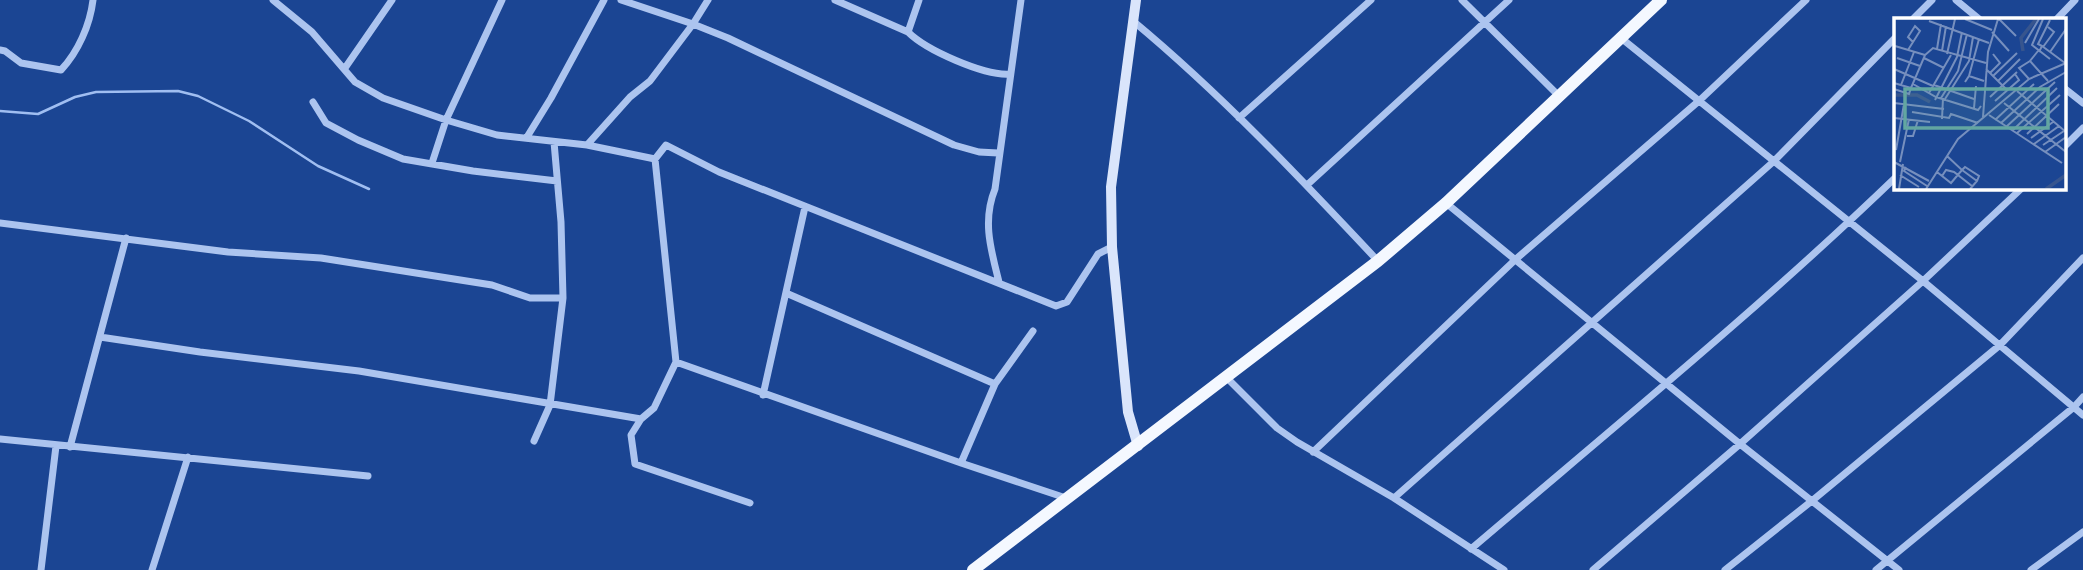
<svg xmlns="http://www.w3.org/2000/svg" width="2083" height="570" font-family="'Exo 2',sans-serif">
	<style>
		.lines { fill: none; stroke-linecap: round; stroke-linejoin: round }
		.stream { stroke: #a0bef1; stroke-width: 2.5 }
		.street { stroke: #acc4ef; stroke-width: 7 }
		.secondary { stroke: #dae5fb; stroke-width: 10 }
		.primary { stroke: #f4f8ff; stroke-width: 12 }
		.inset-river { fill: none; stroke: #37558e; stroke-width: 3.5 }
		.inset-road { fill: none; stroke: #768fbe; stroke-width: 2 }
		.view { fill: #63a6a1; fill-opacity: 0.15; stroke: #63a6a1; stroke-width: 3.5 }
		.inset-edge { fill: none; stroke: #fff; stroke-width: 3.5 }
	</style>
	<rect width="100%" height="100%" fill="#1b4593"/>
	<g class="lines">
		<path class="stream" d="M 0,111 L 38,114 L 75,97 L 96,92 L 178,91 L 198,96 L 249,121 L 318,166 L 369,189"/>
		<path class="street" d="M 273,0 L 312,32 L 355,82 L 383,98 L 446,120 L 497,135 L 587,145 L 655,159
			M 621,0 L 693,24 L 728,38 L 954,145 L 979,152 L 998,153
			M 835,0 L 908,32 C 926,50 984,76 1010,74
			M 1462,0 L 1558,95
			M 1956,0 L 1979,19
			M 1913,19 L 1932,0
			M 2057,19 L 2075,0
			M 1133,21 C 1221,94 1300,178 1378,261
			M 908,32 L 919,0
			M 1621,38 L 1923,281 L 2083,415
			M 0,50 L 5,51 L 21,63 L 61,70 C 78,52 90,25 93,0
			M 345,68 L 392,0
			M 2064,88 L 2083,103
			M 313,102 L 326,123 L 358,140 L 403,159 L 473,171 L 557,181
			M 1239,118 L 1371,0
			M 527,137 L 551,98 L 604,0
			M 587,145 L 630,97 L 650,81 L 693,24 L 708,0
			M 2064,147 L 2083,128
			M 432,163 L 446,120 L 502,0
			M 1307,185 L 1509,0
			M 1446,203 L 1740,444 L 1899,570
			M 0,223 L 228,252 L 321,258 L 492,285 L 530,298 L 563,298
			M 999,282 C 991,250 982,221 995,189 L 1021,0
			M 786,293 L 995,384
			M 100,337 L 200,352 L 359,371 L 641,419 L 654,408 L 676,362 L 655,159 L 666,145 L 719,172 L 1056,306 L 1067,302 L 1098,254 L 1112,247
			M 676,362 L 961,463 L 1069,499
			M 1226,377 L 1277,428 L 1297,442 L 1394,498 L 1504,570
			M 763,395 L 805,207
			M 641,419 L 631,435 L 635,464 L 750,503
			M 0,439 L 368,476
			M 534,441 L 550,405 L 563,298 L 561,222 L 554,142
			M 70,447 L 126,238
			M 1313,452 L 1516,259 L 1700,100 L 1806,0
			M 961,463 L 995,384 L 1033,331
			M 1394,498 L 1773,162 L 1896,37
			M 1471,549 C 1614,427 1761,307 1896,177
			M 41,570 L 56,446
			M 152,570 L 188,457
			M 1593,570 L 1740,444 L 1923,281 L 2023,187
			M 1725,570 L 1813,500 L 2000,345 L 2083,258
			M 1876,570 L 2074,407 L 2083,397
			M 2031,570 L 2083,532"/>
		<path class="secondary" d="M 1136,0 L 1111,187 L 1112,247 L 1128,412 L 1138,446"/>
		<path class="primary" d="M 973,570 L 1378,261 L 1446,203 L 1661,0"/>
	</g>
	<g transform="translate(1894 18)">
		<rect width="172" height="172" fill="#1b4593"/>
		<path class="inset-river" d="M 129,33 L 127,20 L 142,1M 0,77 L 23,77 L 36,84M 152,171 L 172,157"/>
		<path class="inset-road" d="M 71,1 L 98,12M 105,1 L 122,18M 149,1 L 138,27 L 156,41M 35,3 L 95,25M 98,14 L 115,33M 131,25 L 145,1M 1,28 L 31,37M 148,28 L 171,45M 149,29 L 160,14 L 154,9M 43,31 L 47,6M 14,32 L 26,13 L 21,8 L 14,19 L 19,24M 48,33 L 52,8M 144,33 L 136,43 L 154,63M 145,34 L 148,28 L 144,26 L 156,2M 156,34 L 172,11M 53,36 L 61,1M 63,39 L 68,14M 3,40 L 26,48M 30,40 L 50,50M 0,51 L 39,68M 92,51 L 112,71M 64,53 L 73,16M 96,55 L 106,45 L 99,36M 75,58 L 85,21M 99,58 L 123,35M 135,61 L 125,50 L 136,43M 104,63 L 126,41M 71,64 L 75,58 L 90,63M 0,65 L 17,70 L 31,37 L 39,30 L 92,45M 19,66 L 42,79 L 84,92 L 87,88M 7,67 L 20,34M 40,67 L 80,81M 0,71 L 15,76 L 17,70M 123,73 L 172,114M 35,75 L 57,37M 96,79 L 123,54M 47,80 L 64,53M 51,81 L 75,43 L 79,19M 41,82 L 63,39M 101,83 L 125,62 L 121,56M 0,85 L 50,91M 110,85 L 172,134M 80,90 L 82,68M 18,94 L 55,100 L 57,96 L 84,105M 95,97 L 168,145M 89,99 L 94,34 L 104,1M 0,100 L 36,104M 48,101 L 49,80M 101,102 L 140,66M 107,105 L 146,69 L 172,54M 112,109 L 161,64M 119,112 L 163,70M 123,115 L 166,77M 133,116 L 165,86M 13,118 L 19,118 L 24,102M 137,120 L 159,104M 140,126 L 165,108M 149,127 L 170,113M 2,132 L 10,86M 151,134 L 172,119M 0,144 L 35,163M 6,144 L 15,101M 12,149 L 10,153 L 33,168M 43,154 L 57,165 L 68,152 L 53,138M 6,157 L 25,169M 48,158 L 52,152 L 60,154 L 78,168M 5,171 L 9,146M 32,171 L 64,121 L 135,61 L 172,45M 76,171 L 83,163 L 85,158 L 71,149 L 68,152 L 83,163"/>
		<path class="view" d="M 11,71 L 154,71 L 154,110 L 11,110 Z"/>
		<rect width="172" height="172" class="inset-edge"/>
	</g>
</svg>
